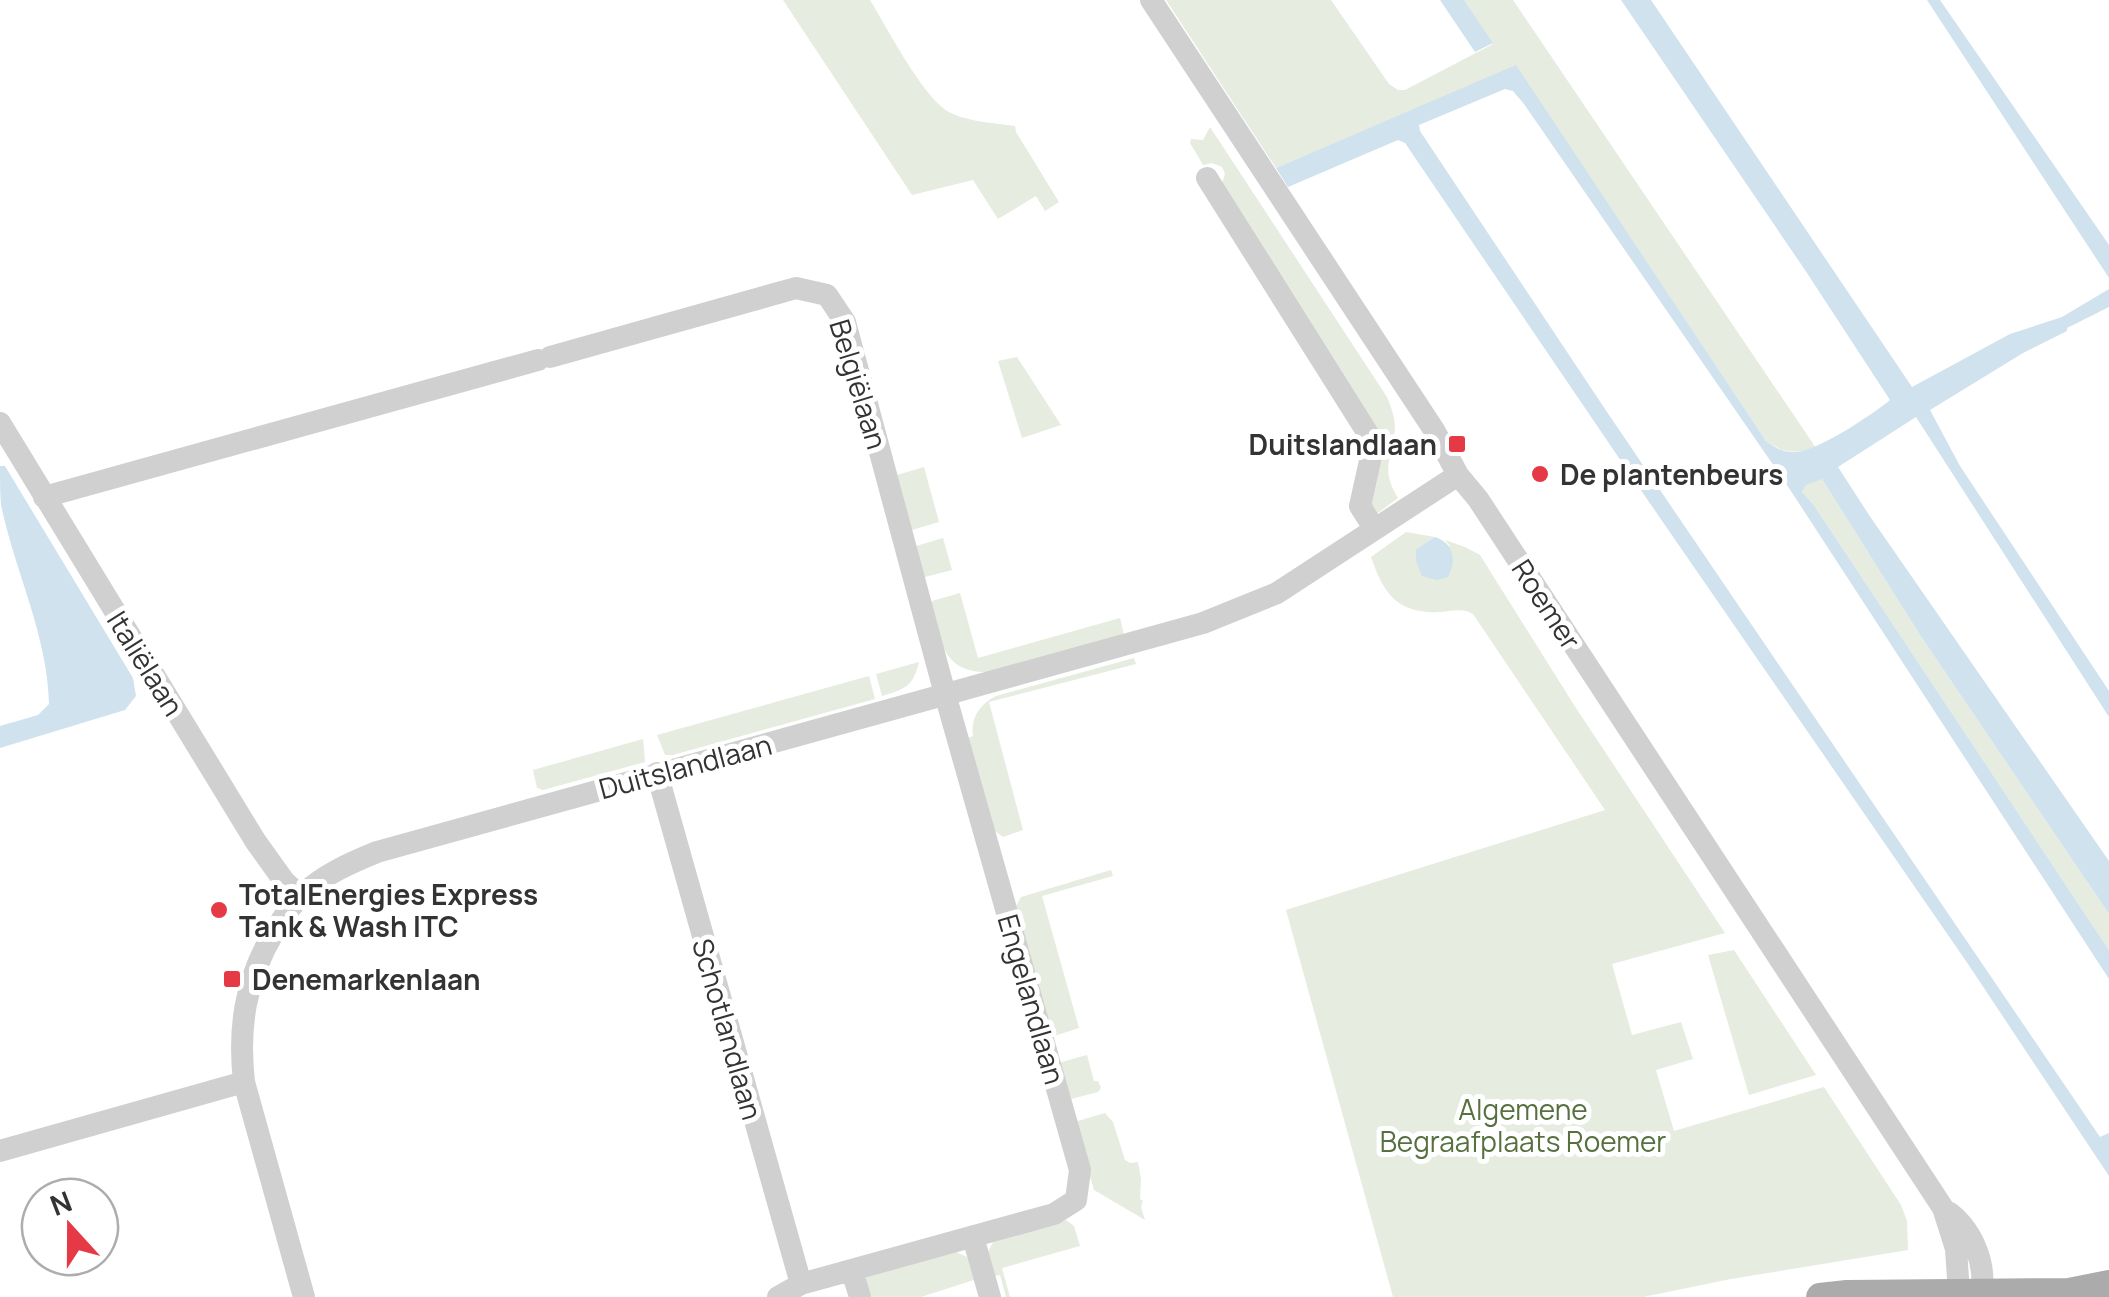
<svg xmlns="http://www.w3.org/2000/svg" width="2109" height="1297" font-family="Manrope,sans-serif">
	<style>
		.green { fill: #e6ecdf }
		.water { fill: #cfe2ee }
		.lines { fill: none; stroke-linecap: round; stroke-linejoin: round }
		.minor { stroke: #d0d0d0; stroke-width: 22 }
		.major { stroke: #ababab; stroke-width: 28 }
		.poi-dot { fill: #e63946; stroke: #fff; stroke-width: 4 }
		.labels { text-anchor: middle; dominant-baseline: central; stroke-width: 10; stroke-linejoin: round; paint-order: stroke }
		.street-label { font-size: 28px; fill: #333; stroke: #fff }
		.poi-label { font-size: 28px; font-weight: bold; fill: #333; stroke: #fff; text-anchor: start }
		.park-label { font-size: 28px; fill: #56703f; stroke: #fff }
	</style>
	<rect width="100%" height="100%" fill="#fff"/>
	<path class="green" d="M 783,0 L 870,0 C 887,27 925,103 953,114 C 971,122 995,123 1015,126 L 1016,132 L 1059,202 L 1045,211 L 1036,196 L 998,219 L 973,180 L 912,195 Z
		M 1166,0 L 1331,0 L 1389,84 L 1398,90 L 1405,90 L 1493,44 L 1464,0 L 1513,0 L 1816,448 C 1796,454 1783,453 1766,441 L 1516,66 L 1276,168 Z
		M 1210,127 L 1387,397 C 1391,407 1395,417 1395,428 C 1393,460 1379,466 1398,498 L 1378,513 L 1369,503 L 1381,441 L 1222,183 L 1225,174 L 1222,167 L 1212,163 L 1203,165 L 1190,143 L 1191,139 L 1203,140 Z
		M 1017,357 L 1061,425 L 1022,438 L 998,361 Z
		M 924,467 L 939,522 L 912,530 L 897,475 Z
		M 1817,479 L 1822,479 L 1920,635 L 2109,914 L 2109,950 L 1813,504 L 1802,492 L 1806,485 Z
		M 1406,532 L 1435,537 L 1416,549 L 1416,561 L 1450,546 L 1445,540 L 1465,547 L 1480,555 L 1574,705 L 1725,933 L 1612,964 L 1632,1035 L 1681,1022 L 1693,1059 L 1656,1070 L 1674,1131 L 1824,1087 L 1901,1205 L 1907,1221 L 1908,1250 L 1731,1279 L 1643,1297 L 1393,1297 L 1286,910 L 1605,810 L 1473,614 C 1463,608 1453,611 1441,612 C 1398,614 1384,595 1371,557 Z
		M 943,538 L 952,570 L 925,577 L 923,576 L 916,546 Z
		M 960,593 L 978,658 L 1120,618 L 1124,635 L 988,672 C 943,673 940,640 931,605 L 932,601 Z
		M 1134,658 L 1136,664 L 989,702 L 1023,830 L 1003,837 L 992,829 L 968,738 L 973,736 C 970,718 980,704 996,696 Z
		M 919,662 C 913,687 905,689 882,696 L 876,674 Z
		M 869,676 L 875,699 L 673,755 L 665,755 L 657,735 Z
		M 643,739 L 645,762 L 543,790 L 537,788 L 533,770 Z
		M 1111,870 L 1113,876 L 1042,896 L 1079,1028 L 1051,1037 L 1015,908 L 1021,897 Z
		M 1734,950 L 1816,1075 L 1749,1095 L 1708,955 Z
		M 1087,1055 L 1094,1081 L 1098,1081 L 1101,1088 L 1098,1092 L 1071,1099 L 1058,1063 Z
		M 1105,1113 L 1113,1122 L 1125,1160 L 1130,1163 L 1138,1162 L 1141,1179 L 1140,1199 L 1143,1201 L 1141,1207 L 1145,1220 L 1094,1190 L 1075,1126 L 1078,1121 Z
		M 1066,1220 L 1074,1226 L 1080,1246 L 1002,1268 L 1010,1297 L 1006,1297 L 1000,1275 L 994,1276 L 988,1252 L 993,1242 Z
		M 956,1252 L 967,1257 L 974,1280 L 921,1297 L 865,1297 L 859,1279 Z"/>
	<path class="water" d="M 1440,0 L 1464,0 L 1493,43 L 1475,52 Z
		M 1621,0 L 1651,0 L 1912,387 L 2010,334 L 2062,317 L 2109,289 L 2109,307 L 2067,328 L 2067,331 L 2023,353 L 1930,410 L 1960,466 L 2109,691 L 2109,717 L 1916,417 L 1838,467 L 1869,515 L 2109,861 L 2109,914 L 1920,635 L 1822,479 L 1806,485 L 1802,492 L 1813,504 L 2109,950 L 2109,979 L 1787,485 L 1524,104 L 1513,91 L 1505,89 L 1419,125 L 1420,131 L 1607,412 L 2100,1137 L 2109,1133 L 2109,1176 L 1968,964 L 1638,486 L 1405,143 L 1398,140 L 1288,187 L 1276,168 L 1516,65 L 1766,441 C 1775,448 1785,453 1796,452 C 1818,451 1873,414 1890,400 L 1805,270 Z
		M 1927,0 L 1940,0 L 2109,245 L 2109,278 Z
		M 0,466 L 5,466 L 133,678 L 136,696 L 125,710 L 0,748 L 0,726 L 38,715 L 49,704 C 48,636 15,572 1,505 C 0,493 0,479 0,466 Z
		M 1435,537 C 1454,543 1457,561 1448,577 L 1437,580 L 1422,576 L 1416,561 L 1416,549 Z"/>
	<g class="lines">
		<path class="minor" d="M 1151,0 L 1434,430 L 1458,475 L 1478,499 L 1943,1208 L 1956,1249 L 1959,1293 L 1962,1297
			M 1207,178 L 1367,432 L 1373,447 L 1360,506 L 1374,528
			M 550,357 L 796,288 L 827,295 L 845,322 L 945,694 L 1080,1170 L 1076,1200 L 1054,1214 L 801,1284 L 778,1297
			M 0,423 L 256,842 L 284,881 L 300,896
			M 44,497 L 538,360
			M 657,773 L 801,1284
			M 0,1151 L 244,1082
			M 1950,1213 C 1974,1232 1988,1268 1980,1297
			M 973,1237 L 990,1297
			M 852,1271 L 860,1297
			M 304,1297 L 244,1082 C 238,1028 245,980 274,932 C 282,919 291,905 302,895 C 323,875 350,863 377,852 L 1203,623 L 1277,593 L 1458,475"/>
		<path class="major" d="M 1820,1297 L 1847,1294 L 2069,1292 L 2109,1284"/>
	</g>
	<g class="poi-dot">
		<rect x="1447" y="434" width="20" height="20" rx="5"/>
		<circle cx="1540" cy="474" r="10"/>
		<circle cx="219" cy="910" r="10"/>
		<rect x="222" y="969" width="20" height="20" rx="5"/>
	</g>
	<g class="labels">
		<g class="street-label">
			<text transform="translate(859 384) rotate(73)">Belgiëlaan</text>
			<text transform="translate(1547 604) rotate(57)">Roemer</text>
			<text transform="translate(146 663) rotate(58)">Italiëlaan</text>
			<text transform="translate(685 766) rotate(-15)">Duitslandlaan</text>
			<text transform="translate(1032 999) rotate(74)">Engelandlaan</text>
			<text transform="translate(728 1029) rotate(74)">Schotlandlaan</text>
		</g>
		<g class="poi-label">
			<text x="1437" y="444" text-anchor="end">Duitslandlaan</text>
			<text x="1560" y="474">De plantenbeurs</text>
			<text x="239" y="894">TotalEnergies Express<tspan x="239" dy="32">Tank &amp; Wash ITC</tspan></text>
			<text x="252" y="979">Denemarkenlaan</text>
		</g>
		<g class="park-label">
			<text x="1523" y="1109">Algemene<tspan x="1523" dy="32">Begraafplaats Roemer</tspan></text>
		</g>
	</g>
	<g transform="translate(70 1227) rotate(339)"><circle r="48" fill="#ffffff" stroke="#adadad" stroke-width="2.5"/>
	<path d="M0-8L18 38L0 25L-18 38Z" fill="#e63946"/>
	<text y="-15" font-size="28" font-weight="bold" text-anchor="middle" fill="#333333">N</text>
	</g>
</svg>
